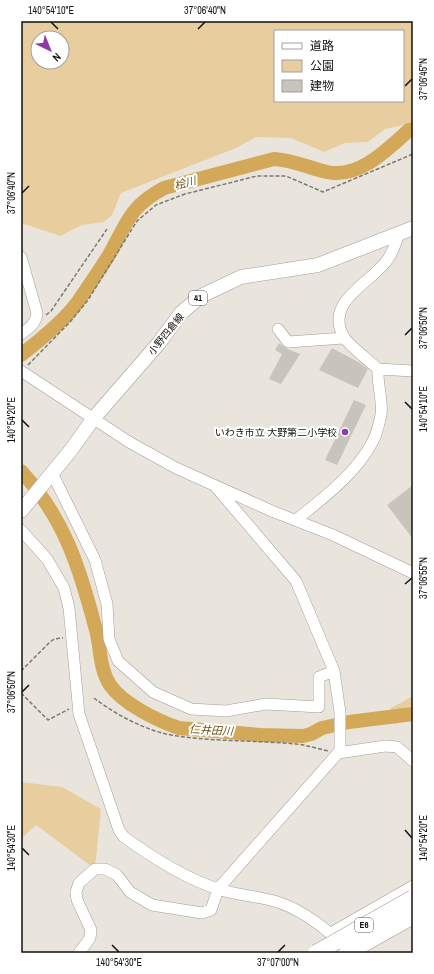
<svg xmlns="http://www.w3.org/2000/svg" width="434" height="974" font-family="'Archivo Narrow','Noto Sans JP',sans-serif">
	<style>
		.green { fill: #e8ce9f; fill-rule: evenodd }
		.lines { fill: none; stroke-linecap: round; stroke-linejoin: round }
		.river { stroke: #d3a858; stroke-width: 14 }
		.building { fill: #c8c4bc }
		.minor-casing { stroke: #a29d96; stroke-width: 12 }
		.major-casing { stroke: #a29d96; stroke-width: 15 }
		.path { stroke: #7b7872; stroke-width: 1.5; stroke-dasharray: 4 2; stroke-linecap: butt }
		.minor { stroke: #fff; stroke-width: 11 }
		.major { stroke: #fff; stroke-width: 14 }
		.highway-bridge-casing { stroke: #a29d96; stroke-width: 17; stroke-linecap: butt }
		.highway-bridge { stroke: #fff; stroke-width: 16 }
		.ticks { fill: none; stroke: #12110e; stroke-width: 1.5 }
		.poi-dot { fill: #8e3ba9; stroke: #fff; stroke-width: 1.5 }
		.labels { text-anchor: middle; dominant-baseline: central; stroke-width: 4; stroke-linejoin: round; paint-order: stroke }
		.shield { fill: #fff; stroke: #595856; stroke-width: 1 }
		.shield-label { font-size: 9px; font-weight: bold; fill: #12110e }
		.street-label { font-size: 10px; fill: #12110e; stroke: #fff }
		.poi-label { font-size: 10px; fill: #12110e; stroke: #fff; text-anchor: end }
		.water-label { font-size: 11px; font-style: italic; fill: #6f5216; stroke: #fff }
		.neatline { fill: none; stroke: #12110e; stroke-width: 1.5 }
		.ticks-label { font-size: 10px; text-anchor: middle; fill: #12110e }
	</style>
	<rect width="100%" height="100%" fill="#eae5dc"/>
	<path class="green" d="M 21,21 L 413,21 L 413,123 L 385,129 L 368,142 L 345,143 L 324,152 L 291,138 L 256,137 L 236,148 L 121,193 L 112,215 L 104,222 L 82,225 L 60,236 L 21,223 ZM 275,31 L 403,31 L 403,101 L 275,101 ZM 38,38 L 62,38 L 62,62 L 38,62 Z
		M 413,696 L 413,719 L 396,724 L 386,719 L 391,708 Z
		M 21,782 L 62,787 L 101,809 L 95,869 L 36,825 L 21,839 Z"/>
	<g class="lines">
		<path class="river" d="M 21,355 C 39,341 63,322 77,303 C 88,287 99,271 109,255 C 127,223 129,207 164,188 L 274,159 C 293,160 309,168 327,172 C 359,179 388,149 409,130 L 413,129
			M 21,471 C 65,519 80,569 96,630 C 101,648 99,668 110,685 C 123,704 158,721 179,728 L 261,735 L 303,736 L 311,734 L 322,728 L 349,722 L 413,714"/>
	</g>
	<path class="building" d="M 279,343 L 285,348 L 300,354 L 281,384 L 269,379 L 282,354 L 275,350 Z
		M 332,348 L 360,363 L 368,369 L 358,388 L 319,370 Z
		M 354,400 L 366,405 L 337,465 L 325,460 Z
		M 413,485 L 413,539 L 387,505 Z"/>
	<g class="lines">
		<defs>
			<path id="minor" d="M 21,257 L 37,313 C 36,324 29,328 21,334
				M 278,329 L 288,342 L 344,338
				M 378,369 L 413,371
				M 21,371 L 129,442 L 176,468 L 274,512 L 333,535 L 413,573
				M 52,473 L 95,560 L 107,604 L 109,639 L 118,661 L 153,692 L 191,709 L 226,711 L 266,704 L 319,707 L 319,677 L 334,671
				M 296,520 C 323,498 356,474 373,441 C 377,434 379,423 381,415 C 383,400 377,384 378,369 C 370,361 349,346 344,337 C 323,301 372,283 388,259 C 393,252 396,242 399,234
				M 21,530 L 47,559 L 64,588 L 69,608 L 79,714 L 119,830 L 124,837 C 153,858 184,878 218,889 C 236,895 256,896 274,901 C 300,908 324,927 343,945
				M 338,753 L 385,746 L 397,747 L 413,761
				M 331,933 L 413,886
				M 79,953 L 90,938 L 91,930 L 77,900 L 76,892 L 79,883 L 95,869 L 105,869 L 117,875 L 130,892 L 152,905 L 202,913 L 211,910 L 218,889 L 338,753 L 340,749 L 340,712 L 334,671 L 296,581 L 215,486"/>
			<path id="major" d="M 21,511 L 71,450 L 93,419 L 159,343 L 181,313 L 201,296 L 241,277 L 318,265 L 413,228"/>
		</defs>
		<use href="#minor" class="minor-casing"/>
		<use href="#major" class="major-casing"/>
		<path class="path" d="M 46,315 L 51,311 L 107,229
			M 28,365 L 70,322 L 88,300 L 137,221 L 156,205 L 185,194 L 257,176 L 286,176 L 323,192 L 413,154
			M 21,671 L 49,643 L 54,639 L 63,638
			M 21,693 L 48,720 L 69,709
			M 94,698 C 115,714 144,730 171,735 C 212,742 254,740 296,744 C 307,745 318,749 329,751"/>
		<use href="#minor" class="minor"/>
		<use href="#major" class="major"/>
		<defs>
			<path id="highway-bridge" d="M 316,953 L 413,898
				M 347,953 L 413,916"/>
		</defs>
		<use href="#highway-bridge" class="highway-bridge-casing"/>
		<use href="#highway-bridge" class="highway-bridge"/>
	</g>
	<path class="ticks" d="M 51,22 L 58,29M 198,29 L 205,22M 405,86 L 412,79M 22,193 L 29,186M 405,335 L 412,328M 405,402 L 412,409M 22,420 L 29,427M 405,584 L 412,578M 22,692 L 29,685M 405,830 L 412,838M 22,848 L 29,855M 112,945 L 119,952M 278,952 L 285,945"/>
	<circle class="poi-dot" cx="345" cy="432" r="4"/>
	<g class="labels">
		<g class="shield">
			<rect x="189" y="291" width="18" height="14" rx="3"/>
			<rect x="355" y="918" width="18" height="14" rx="3"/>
		</g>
		<g class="shield-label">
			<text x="198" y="298">41</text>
			<text x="364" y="925">E6</text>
		</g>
		<g class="street-label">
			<text transform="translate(166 334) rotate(-51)">小野四倉線</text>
		</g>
		<g class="poi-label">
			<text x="337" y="432">いわき市立 大野第二小学校</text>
		</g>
		<g class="water-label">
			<text transform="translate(185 183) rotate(-15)">桧川</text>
			<text transform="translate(211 730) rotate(3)">仁井田川</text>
		</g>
	</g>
	<rect width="434" height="974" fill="none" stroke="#ffffff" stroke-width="44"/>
	<rect x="274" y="30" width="130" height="72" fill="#ffffff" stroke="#a0a09f"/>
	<rect x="282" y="43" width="20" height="6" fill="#ffffff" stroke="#a0a09f"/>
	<text x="310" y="50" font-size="12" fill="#12110e">道路</text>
	<rect x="282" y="60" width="20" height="12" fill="#e8ce9f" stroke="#a0a09f"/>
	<text x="310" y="70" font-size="12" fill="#12110e">公園</text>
	<rect x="282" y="80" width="20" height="12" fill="#c8c4bc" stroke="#a0a09f"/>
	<text x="310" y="90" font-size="12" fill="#12110e">建物</text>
	<g transform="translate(50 50) rotate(137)"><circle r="19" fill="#ffffff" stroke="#a0a09f"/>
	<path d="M0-3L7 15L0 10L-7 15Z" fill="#8e3ba9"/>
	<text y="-6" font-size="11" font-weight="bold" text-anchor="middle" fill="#12110e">N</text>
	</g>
	<rect x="22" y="22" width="390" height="930" class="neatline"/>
	<g class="ticks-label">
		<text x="51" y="14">140°54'10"E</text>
		<text x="205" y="14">37°06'40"N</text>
		<text transform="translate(423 79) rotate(-90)" y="4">37°06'45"N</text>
		<text transform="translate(11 193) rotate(-90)" y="4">37°06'40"N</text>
		<text transform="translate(423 328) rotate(-90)" y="4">37°06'50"N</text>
		<text transform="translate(423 409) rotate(-90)" y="4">140°54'10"E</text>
		<text transform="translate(11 420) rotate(-90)" y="4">140°54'20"E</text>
		<text transform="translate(423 578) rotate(-90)" y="4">37°06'55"N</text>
		<text transform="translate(11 692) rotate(-90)" y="4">37°06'50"N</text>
		<text transform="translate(423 838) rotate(-90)" y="4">140°54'20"E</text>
		<text transform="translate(11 848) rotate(-90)" y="4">140°54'30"E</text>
		<text x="119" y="966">140°54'30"E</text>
		<text x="278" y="966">37°07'00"N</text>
	</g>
</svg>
